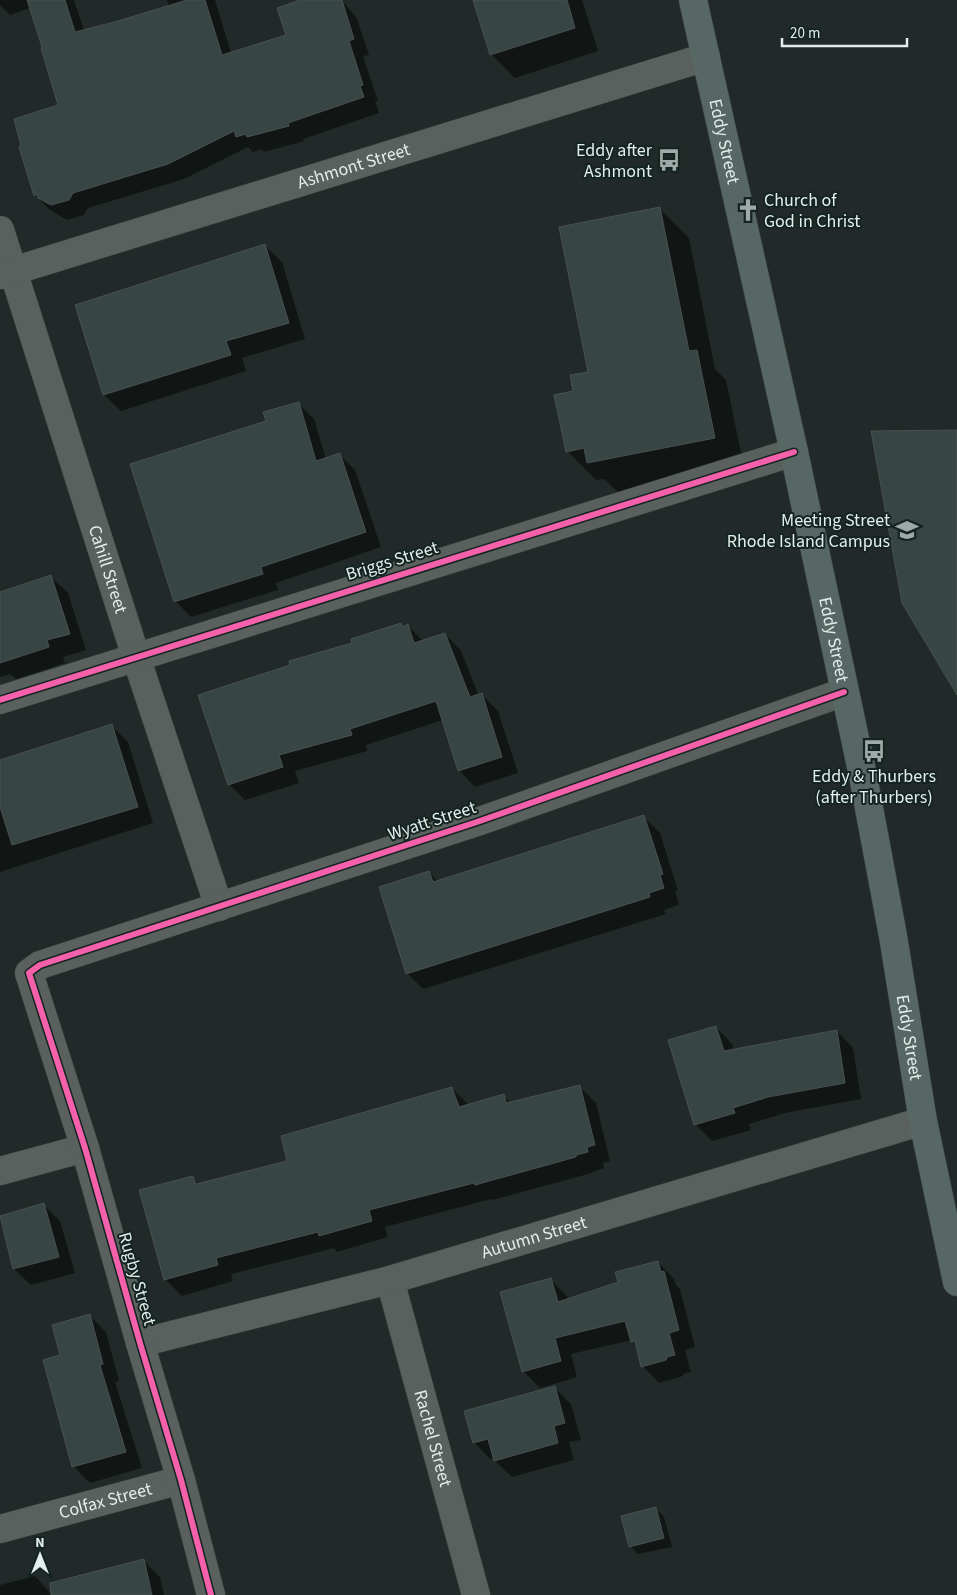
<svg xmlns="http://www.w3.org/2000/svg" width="957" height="1595" font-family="'Source Sans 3',sans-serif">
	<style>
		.shadow { fill: #0007 }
		.building { fill: #374644; stroke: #49514f }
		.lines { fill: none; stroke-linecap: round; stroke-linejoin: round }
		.minor-casing { stroke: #3e4645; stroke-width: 29 }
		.major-casing { stroke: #3e4645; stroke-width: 29 }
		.minor { stroke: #59605e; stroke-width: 28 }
		.major { stroke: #576764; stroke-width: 28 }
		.cycleway-casing { stroke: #142421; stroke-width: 9 }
		.cycleway { stroke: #f560ab; stroke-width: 6 }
		.labels { text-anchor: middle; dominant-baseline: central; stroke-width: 4; stroke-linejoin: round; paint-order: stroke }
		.street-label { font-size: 18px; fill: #e3edeb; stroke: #142421 }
		.poi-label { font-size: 18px; fill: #e3edeb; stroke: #142421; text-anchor: end }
	</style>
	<rect width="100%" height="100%" fill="#212a28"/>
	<path class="shadow" d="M 0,0 L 74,0 L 84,30 L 169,7 L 167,0 L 215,0 L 231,53 L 288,35 L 304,0 L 342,0 L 357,19 L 369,55 L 363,56 L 378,101 L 375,101 L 379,113 L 303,139 L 304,141 L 264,152 L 261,149 L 253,152 L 248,147 L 184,179 L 88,208 L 84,215 L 67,220 L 50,210 L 35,195 L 59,106 L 30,8 L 10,15 L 0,5 Z
		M 474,0 L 582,0 L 598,51 L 515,78 L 491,54 Z
		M 660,209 L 689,238 L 715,369 L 726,380 L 744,467 L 618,492 L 604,479 L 596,480 L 567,451 L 574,392 L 590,373 Z
		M 265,246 L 282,262 L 305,339 L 242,358 L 246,371 L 121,411 L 104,395 L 77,306 Z
		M 298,403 L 314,419 L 326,459 L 339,454 L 355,470 L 381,547 L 276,583 L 278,590 L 191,617 L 175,601 L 268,421 Z
		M 51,577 L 68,593 L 86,650 L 63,657 L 65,663 L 16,679 L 10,674 L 0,677 L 0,593 Z
		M 401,625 L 403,627 L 408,626 L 423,641 L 445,634 L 461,651 L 479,696 L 482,695 L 498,711 L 518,773 L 475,787 L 459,770 L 443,720 L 366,745 L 367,751 L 295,771 L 299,783 L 245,800 L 229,784 L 354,644 Z
		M 111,725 L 128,742 L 153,823 L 0,872 L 0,760 Z
		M 644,817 L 660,833 L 678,891 L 675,891 L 679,905 L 664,910 L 666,914 L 423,989 L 407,973 L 429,872 L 438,882 Z
		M 716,1027 L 732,1044 L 734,1051 L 837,1031 L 853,1048 L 861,1099 L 785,1113 L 749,1124 L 751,1130 L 712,1141 L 695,1124 Z
		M 579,1086 L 596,1103 L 610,1161 L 603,1163 L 604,1168 L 592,1172 L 592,1173 L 492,1200 L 491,1199 L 385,1227 L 388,1237 L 337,1252 L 334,1248 L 231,1274 L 233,1281 L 182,1296 L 165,1279 L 193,1177 L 200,1185 L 289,1161 L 452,1088 L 469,1105 L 503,1096 L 511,1103 Z
		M 44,1205 L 60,1221 L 75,1273 L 31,1285 L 14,1269 Z
		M 658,1262 L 674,1279 L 676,1285 L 680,1289 L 695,1347 L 685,1350 L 691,1372 L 683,1374 L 683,1376 L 659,1383 L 643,1366 L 637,1347 L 632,1340 L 571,1354 L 577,1377 L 540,1388 L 523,1371 L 551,1280 L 567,1296 L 568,1300 L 619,1283 Z
		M 90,1316 L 106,1332 L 119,1381 L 115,1382 L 142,1468 L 90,1483 L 73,1466 Z
		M 554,1387 L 571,1404 L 581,1440 L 569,1442 L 574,1460 L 512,1477 L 495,1461 L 494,1458 L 490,1459 L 474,1442 Z
		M 656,1509 L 664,1517 L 672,1547 L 638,1554 L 630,1546 Z
		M 144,1561 L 160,1577 L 164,1595 L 107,1595 Z
		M 35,1576 L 52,1595 L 0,1595 L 0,1585 Z"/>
	<path class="building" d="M 27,0 L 65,0 L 75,32 L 118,21 L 187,0 L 205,0 L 222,55 L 286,35 L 277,8 L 300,0 L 342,0 L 354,39 L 349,41 L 363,85 L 360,86 L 364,97 L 288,123 L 289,126 L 247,137 L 246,134 L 236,137 L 234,131 L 168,164 L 73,193 L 69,200 L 51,205 L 38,198 L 37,194 L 34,196 L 19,147 L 21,146 L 14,119 L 58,105 L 41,48 L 42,47 Z
		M 473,0 L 567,0 L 575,28 L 490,55 Z
		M 660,207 L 689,351 L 697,350 L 715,438 L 587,463 L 584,448 L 566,452 L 554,395 L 573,391 L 570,375 L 588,372 L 559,227 Z
		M 265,244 L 289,323 L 226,341 L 231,355 L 103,395 L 75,305 Z
		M 299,402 L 316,461 L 340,453 L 366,532 L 261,567 L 263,574 L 174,602 L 130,464 L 266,421 L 263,412 Z
		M 957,430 L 957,695 L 902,603 L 871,431 Z
		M 51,575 L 70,634 L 47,640 L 49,647 L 0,663 L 0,592 Z
		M 401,623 L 402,627 L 408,624 L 414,643 L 445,633 L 470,697 L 482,693 L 502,757 L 458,771 L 436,701 L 350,729 L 352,735 L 279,755 L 283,767 L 228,785 L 198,695 L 290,665 L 289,661 L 352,643 L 351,639 Z
		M 112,724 L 138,807 L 12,845 L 0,807 L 0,760 Z
		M 644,815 L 663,874 L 660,875 L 664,888 L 649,893 L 650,897 L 406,974 L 379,887 L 429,871 L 433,882 Z
		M 716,1026 L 724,1051 L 837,1030 L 845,1083 L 768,1097 L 733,1108 L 735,1113 L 694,1125 L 668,1040 Z
		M 580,1085 L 595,1145 L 587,1147 L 588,1152 L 576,1155 L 576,1157 L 475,1185 L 474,1183 L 369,1210 L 372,1221 L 319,1236 L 318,1232 L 216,1258 L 218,1265 L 164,1280 L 139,1190 L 193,1176 L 196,1184 L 287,1161 L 281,1136 L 452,1087 L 459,1107 L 504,1094 L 506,1103 Z
		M 44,1203 L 59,1257 L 13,1269 L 0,1216 Z
		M 658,1261 L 661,1272 L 664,1271 L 679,1330 L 669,1333 L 675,1355 L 667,1357 L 666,1360 L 641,1367 L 635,1341 L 631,1342 L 625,1321 L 555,1338 L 561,1361 L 522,1372 L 500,1292 L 551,1278 L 558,1302 L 618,1282 L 615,1272 Z
		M 90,1314 L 103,1364 L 100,1365 L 126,1452 L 72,1467 L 43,1360 L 60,1355 L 52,1325 Z
		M 555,1386 L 565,1423 L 554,1426 L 558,1443 L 494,1461 L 488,1439 L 473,1443 L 464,1411 Z
		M 656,1507 L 664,1538 L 629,1547 L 621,1516 Z
		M 144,1559 L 152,1595 L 51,1595 L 50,1583 Z"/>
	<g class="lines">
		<defs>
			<g id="minor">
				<path id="s1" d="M 0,230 L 136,657 L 219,907"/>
				<path id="s2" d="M 0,275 L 706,57"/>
				<path d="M 0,700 L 794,452"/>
				<path d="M 0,1171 L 85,1148"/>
				<path id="s3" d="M 390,1280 L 476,1595"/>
				<path id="s4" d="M 140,1343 L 390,1280 L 923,1121"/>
				<path id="s5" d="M 0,1529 L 181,1480"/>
				<path d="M 211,1595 L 181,1480 L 140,1343 L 85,1148 L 29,973 L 40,965 L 477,822 L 844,692"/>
			</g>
			<g id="major">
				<path id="s6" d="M 693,0 L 794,452 L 863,776 L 893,936 L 923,1121 L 957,1282"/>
			</g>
		</defs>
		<use href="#minor" class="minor-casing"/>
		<use href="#major" class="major-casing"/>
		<use href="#minor" class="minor"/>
		<use href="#major" class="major"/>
		<defs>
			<path id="cycleway" d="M 0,700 L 794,452
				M 211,1595 L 181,1480 L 140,1343 L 85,1148 L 29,973 L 40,965 L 477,822 L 844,692"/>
		</defs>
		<use href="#cycleway" class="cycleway-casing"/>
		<use href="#cycleway" class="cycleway"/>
	</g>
	<defs>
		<symbol id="bus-bare" viewBox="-9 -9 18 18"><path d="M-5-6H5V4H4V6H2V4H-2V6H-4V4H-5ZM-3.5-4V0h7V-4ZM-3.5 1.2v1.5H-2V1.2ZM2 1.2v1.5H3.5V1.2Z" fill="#9fa9a7" stroke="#142421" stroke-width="2.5" paint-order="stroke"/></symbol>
		<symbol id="church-bare" viewBox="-9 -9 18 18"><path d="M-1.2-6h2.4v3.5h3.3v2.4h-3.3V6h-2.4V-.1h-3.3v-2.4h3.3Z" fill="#9fa9a7" stroke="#142421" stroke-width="2.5" paint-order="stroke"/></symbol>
		<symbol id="school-bare" viewBox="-9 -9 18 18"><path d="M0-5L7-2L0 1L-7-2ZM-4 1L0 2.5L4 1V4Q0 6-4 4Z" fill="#9fa9a7" stroke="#142421" stroke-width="2.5" paint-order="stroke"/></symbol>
	</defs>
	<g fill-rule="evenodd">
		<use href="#bus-bare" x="653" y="144" width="32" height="32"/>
		<use href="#church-bare" x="732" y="194" width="32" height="32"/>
		<use href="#school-bare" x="891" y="514" width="32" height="32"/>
		<use href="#bus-bare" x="858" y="735" width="32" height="32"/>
	</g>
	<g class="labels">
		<g class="street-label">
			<text stroke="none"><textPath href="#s6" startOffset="145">Eddy Street</textPath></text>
			<text stroke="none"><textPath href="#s2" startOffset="370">Ashmont Street</textPath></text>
			<text transform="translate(392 561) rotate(-17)">Briggs Street</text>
			<text stroke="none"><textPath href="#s1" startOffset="356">Cahill Street</textPath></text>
			<text stroke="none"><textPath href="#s6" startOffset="655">Eddy Street</textPath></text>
			<text transform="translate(432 821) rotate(-18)">Wyatt Street</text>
			<text stroke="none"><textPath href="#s6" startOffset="1060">Eddy Street</textPath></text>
			<text stroke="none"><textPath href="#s4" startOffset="408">Autumn Street</textPath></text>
			<text transform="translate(137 1279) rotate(74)">Rugby Street</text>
			<text stroke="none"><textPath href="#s3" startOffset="164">Rachel Street</textPath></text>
			<text stroke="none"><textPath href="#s5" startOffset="109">Colfax Street</textPath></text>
		</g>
		<g class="poi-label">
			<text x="652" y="150">Eddy after<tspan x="652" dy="21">Ashmont</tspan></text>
			<text x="764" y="200" text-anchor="start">Church of<tspan x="764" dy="21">God in Christ</tspan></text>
			<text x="890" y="520">Meeting Street<tspan x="890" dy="21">Rhode Island Campus</tspan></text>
			<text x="874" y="776" text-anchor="middle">Eddy &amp; Thurbers<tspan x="874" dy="21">(after Thurbers)</tspan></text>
		</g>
	</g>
	<g transform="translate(40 1555)" stroke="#142421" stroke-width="4" paint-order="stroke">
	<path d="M0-4L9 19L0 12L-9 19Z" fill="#e3edeb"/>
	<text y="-8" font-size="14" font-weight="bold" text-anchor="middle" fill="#e3edeb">N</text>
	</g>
	<path d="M782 38v8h125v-8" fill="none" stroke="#e3edeb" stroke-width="2.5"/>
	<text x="790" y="38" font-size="15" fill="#e3edeb" stroke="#142421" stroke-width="4" paint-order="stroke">20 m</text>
</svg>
